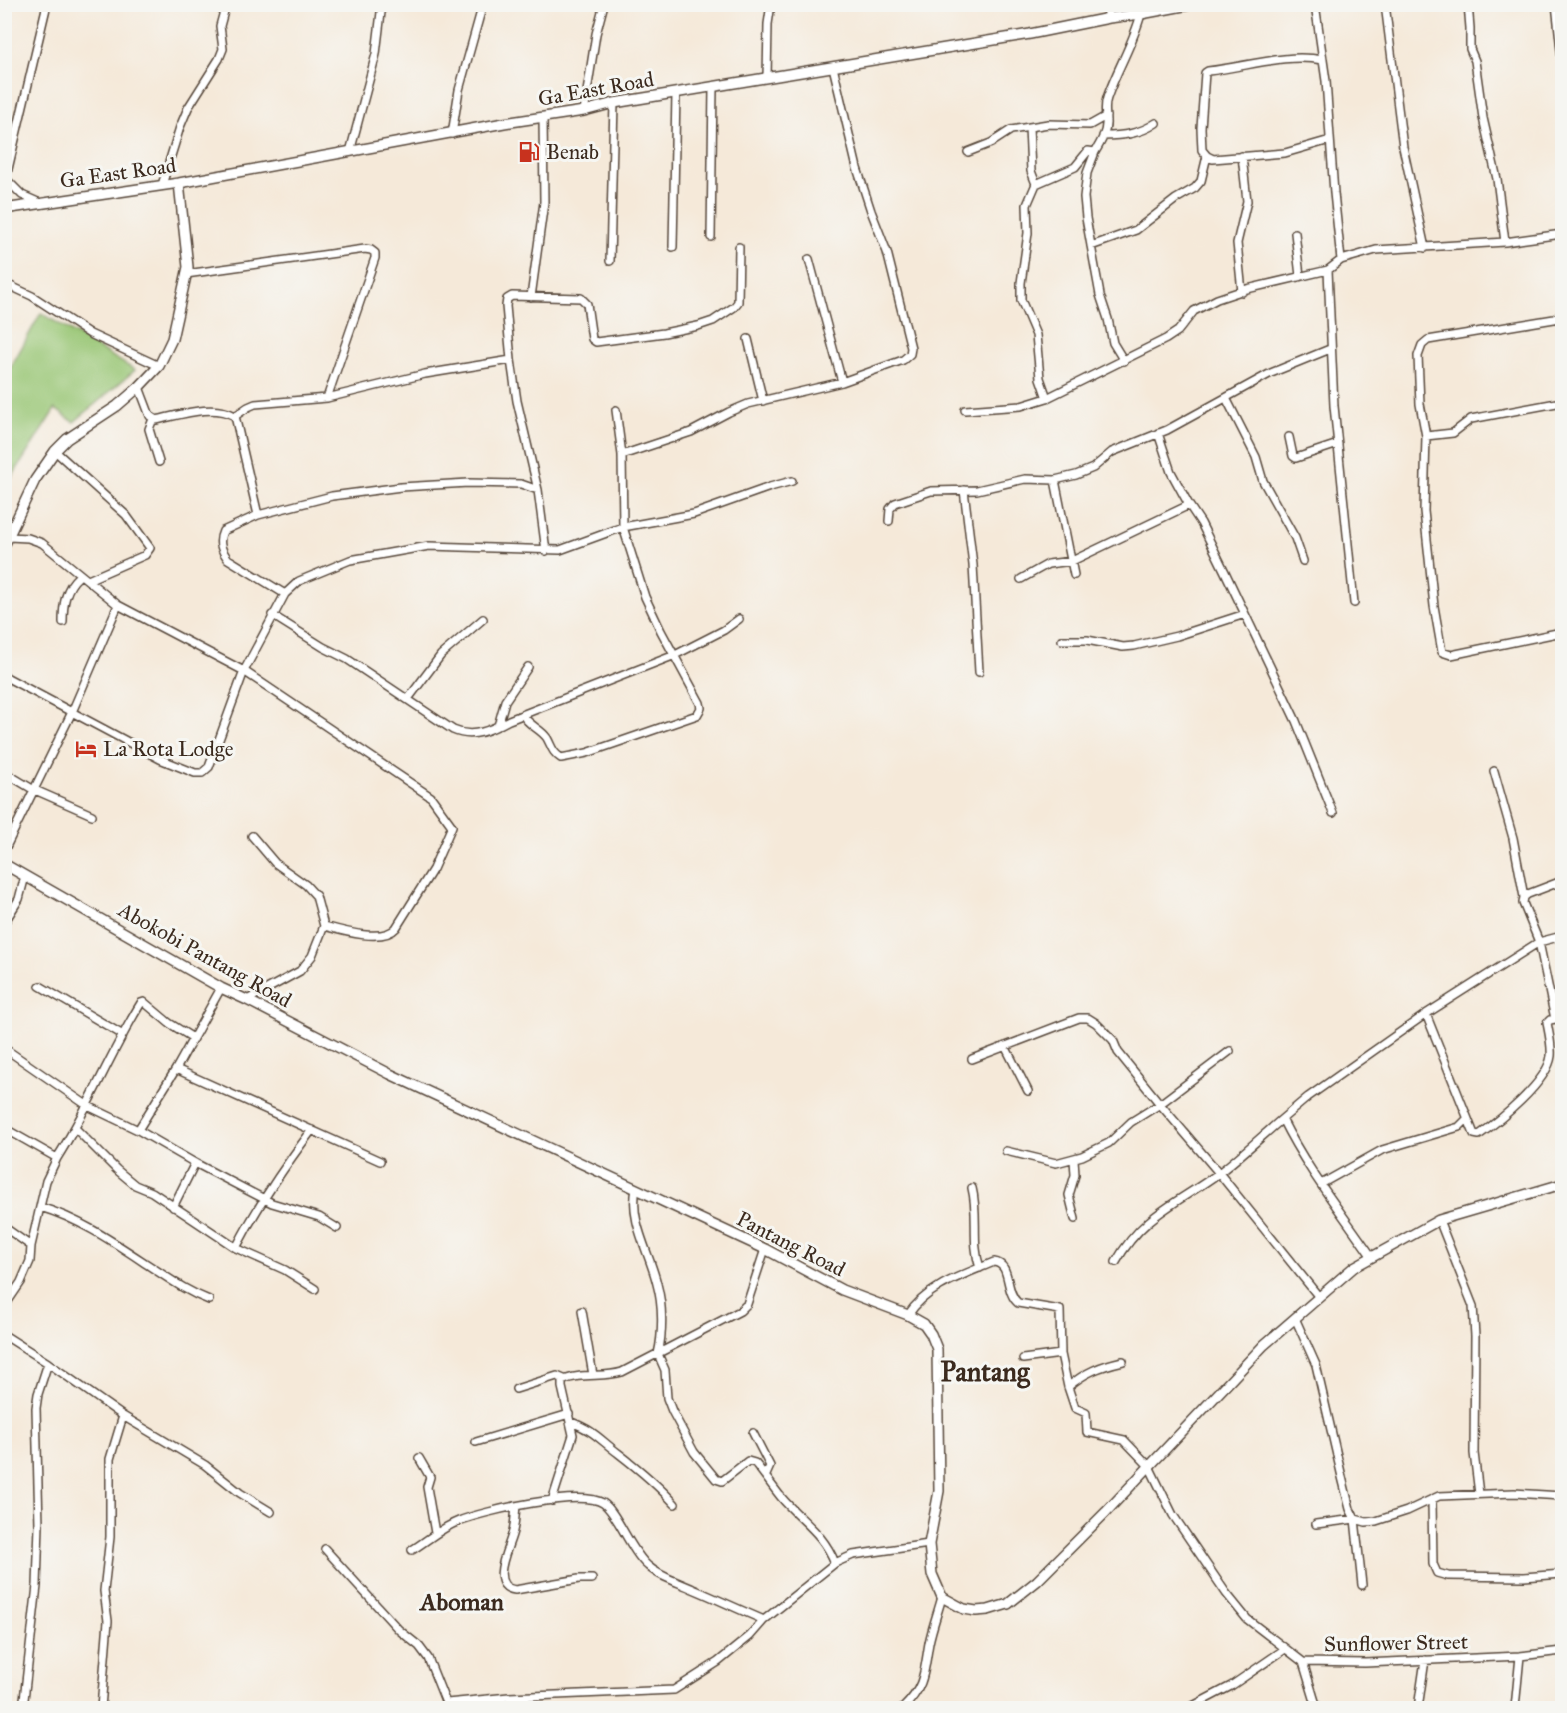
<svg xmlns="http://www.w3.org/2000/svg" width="1567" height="1713" font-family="'IM FELL Great Primer',serif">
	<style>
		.green { fill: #99c674; stroke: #6a7849; stroke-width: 1.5 }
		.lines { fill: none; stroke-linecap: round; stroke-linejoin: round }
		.street-casing { stroke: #57473a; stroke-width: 10 }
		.secondary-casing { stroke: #57473a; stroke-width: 12 }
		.street { stroke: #fff; stroke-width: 7 }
		.secondary { stroke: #fff; stroke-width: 9 }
		.labels { text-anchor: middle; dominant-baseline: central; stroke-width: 6; stroke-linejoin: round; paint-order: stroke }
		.street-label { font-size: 21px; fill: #3b2a1e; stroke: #f6f6f2 }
		.poi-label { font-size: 21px; fill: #3b2a1e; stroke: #f6f6f2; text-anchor: start }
		.quarter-label { font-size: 24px; font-weight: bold; fill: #3b2a1e; stroke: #f6f6f2 }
		.district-label { font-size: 27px; font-weight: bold; fill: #3b2a1e; stroke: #f6f6f2 }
	</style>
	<rect width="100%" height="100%" fill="#f6f6f2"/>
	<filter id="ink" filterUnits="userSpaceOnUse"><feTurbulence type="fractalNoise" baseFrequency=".0167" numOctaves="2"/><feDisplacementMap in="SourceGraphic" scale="12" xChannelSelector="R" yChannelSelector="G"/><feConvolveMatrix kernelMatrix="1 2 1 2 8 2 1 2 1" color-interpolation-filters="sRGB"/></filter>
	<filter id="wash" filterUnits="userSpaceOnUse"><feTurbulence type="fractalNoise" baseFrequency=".008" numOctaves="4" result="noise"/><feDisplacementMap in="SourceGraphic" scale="24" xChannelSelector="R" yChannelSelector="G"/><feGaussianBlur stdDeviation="1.35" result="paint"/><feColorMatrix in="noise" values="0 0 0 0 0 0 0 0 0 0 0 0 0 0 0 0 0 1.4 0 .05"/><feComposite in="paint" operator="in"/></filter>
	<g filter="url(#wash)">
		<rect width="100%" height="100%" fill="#f5e9d9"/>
		<path class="green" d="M 41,313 L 135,370 L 74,422 L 55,409 L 5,488 L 5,370 L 9,370 Z"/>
	</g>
	<g filter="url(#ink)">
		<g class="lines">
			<defs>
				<path id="street" d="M 1106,4 L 1109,18
					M 1315,4 L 1326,81 L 1334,193 L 1341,260
					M 1385,4 L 1403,147 L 1425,248
					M 1468,4 L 1470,28 L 1470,49 L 1475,61 L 1483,118 L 1497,179 L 1505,242
					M 1556,4 L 1562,60
					M 1323,60 C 1284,53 1247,67 1208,71 L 1205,73 L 1201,128 L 1202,150 L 1207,156 L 1213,159 L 1285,153 L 1330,140
					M 767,78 L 768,24 L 771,4
					M 584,111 L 596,34 L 604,4
					M 1029,127 L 1031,171 L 1036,184
					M 452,134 L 459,90 L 483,4
					M 1103,136 C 1122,136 1140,134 1156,123
					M 350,152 L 376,54 L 382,4
					M 968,152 L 991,143 L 1011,130 L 1048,124 L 1090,125 L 1106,116
					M 1095,152 L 1087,173 L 1084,197 L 1086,218 L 1100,295 L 1108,319 L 1113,343 L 1124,361
					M 6,179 L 22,195 L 40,203
					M 162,185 L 180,127 L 188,108 L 219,59 L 223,49 L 220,26 L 226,4
					M 4,186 L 47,4
					M 1295,233 L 1300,276
					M 711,237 L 713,87
					M 1091,246 L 1136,230 L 1176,199 L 1195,188 L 1201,181 L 1207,156
					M 673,247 L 676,93
					M 809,259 L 842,382
					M 610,261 L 614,103
					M 1328,270 L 1334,406 L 1354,603
					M 186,274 L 365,249 L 371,250 L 375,253 L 375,258 L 327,398
					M 4,283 L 32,296 L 90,334 L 159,366
					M 1242,292 L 1237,243 L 1247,201 L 1242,156
					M 531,297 L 544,202 L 543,117
					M 1562,315 L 1554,319 L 1428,340 L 1422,345 L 1418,356 L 1420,404 L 1426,436 L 1424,511 L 1434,606 L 1442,652 L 1451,655 L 1562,632
					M 748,339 L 763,401
					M 139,387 L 150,416 L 156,420 C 180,415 213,403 235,416 L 248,407 L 255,404 L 327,398 L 425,374 L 511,360
					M 1047,398 L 1040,378 L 1036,335 L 1021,300 L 1021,283 L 1028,233 L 1027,205 L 1036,184 L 1075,167 L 1088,151 L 1095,152 C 1101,142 1107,132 1106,121 C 1106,112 1104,106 1107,98 C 1117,69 1133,44 1141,14
					M 1226,398 L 1256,457 L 1263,481 L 1295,538 L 1303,561
					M 965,410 L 1021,406 L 1047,398 L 1166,339 L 1178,331 L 1194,311 L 1217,299 L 1247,289 L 1328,270 L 1341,260 L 1376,250 L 1505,242 L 1562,234
					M 235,416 L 258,515
					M 153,419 L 149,429 L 159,462
					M 1426,436 L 1453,433 L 1471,419 L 1562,402
					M 1289,437 L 1293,456 L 1296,458 L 1338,444
					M 55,451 L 126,515 L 150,548 L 145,555 L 88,580
					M 622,455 L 691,432 L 729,412 L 748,404 L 842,382 L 903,360 L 910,354 L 911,348 L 887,252 L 871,211 L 857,168 L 833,67
					M 1055,480 L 1074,575
					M 964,490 L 973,565 L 979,672
					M 1189,505 L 1201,523 L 1225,572 L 1296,721 L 1333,813
					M 889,521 L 890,509 L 895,503 L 931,491 L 977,490 L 1025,479 L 1055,480 L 1076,475 L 1093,468 L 1112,452 L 1167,430 L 1271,373 L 1330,349
					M 9,537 L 28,538 L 42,543 L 118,605 L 244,671 L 431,797 L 452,826 L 433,869 L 396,928 C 383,943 342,931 324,926
					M 546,551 L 538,490 L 517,401 L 511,360 L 506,306 L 507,299 L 512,296 L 581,298 L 587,304 L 592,339 L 596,342 L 664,333 L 698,326 L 713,321 L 734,307 L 738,302 L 739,247
					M 1021,579 L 1048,564 L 1072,561 L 1189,505 L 1171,472 L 1158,433
					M 285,594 L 228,559 C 221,550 218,542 223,531 L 258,515 L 332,496 L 401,487 L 468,483 L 521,484 L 538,490
					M 272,615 L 323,647 L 347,659 L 453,730 C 473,739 491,730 509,720 L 675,655 L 724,630 L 739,619
					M 63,622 C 63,605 65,588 79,576 L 82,576
					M 1062,640 L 1087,640 L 1123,647 L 1134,646 L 1177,636 L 1245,614
					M 4,676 L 160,759 L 195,773 L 202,773 L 209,767 L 244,671 L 285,594 L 299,581 L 350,560 L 429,546 L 560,550 L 623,527 L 694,514 L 770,487 L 792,481
					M 408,699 L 441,655 L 483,619
					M 523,715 C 529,726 540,728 547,738 C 552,747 552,752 561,758 L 587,753 L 697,715 L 701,708 L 700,703 L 661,631 L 645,597 L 623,527 L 622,455 L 616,410
					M 498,726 L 505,701 L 528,667
					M 1494,771 L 1513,838 L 1524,897 L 1523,903 L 1539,942 L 1555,1019
					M 4,772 L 34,790
					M 35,790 L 92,815
					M 4,851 L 72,712 L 118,605
					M 1524,897 L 1528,894 L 1562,881
					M 4,923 L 19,899 L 25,876
					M 40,986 L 123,1035
					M 221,988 L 176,1069 L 138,1130 L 195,1163 L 272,1203 L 319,1217 L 337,1228
					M 247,1000 L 300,971 L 312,956 L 324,926 L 316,896 L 306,885 L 275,863 L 252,836
					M 1426,1014 L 1474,1134 L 1479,1135 C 1499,1121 1548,1082 1551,1056 C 1552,1046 1549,1033 1547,1023 L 1550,1020 L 1555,1019 L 1562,1021
					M 1005,1046 L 1028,1091
					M 4,1048 L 88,1106 L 138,1130
					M 972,1059 L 1079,1018 L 1088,1018 L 1096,1023 L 1113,1040 L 1118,1052 L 1160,1104 L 1219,1173 L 1319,1297
					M 176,1069 L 380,1161
					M 4,1128 L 57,1158 L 46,1181 L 31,1246 L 30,1261 L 21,1282 L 4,1307
					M 76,1129 L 117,1170 L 135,1185 L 152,1192 L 236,1248 L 285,1270 L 315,1289
					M 1006,1151 L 1056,1163 L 1082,1156 L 1109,1143 L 1131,1122 L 1160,1104 L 1230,1051
					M 57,1158 C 89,1108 110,1053 141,1003 L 144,1002 L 169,1023 L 193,1038
					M 1074,1159 L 1075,1175 L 1069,1195 L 1075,1219
					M 1321,1184 L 1382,1150 L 1459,1127 L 1467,1119
					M 972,1188 C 979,1215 971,1242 980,1268
					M 636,1189 C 629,1222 650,1253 657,1284 C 663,1305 663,1333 658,1354 L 665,1370 L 667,1398 L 672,1411 L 694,1452 L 716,1479 L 722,1481 L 748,1461 L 755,1463 C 764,1474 772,1486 781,1497 C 801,1521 823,1532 835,1563
					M 40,1207 C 78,1218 112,1241 145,1263 C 167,1277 185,1291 209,1300
					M 173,1207 L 195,1163
					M 1439,1220 L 1473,1306 L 1475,1336 L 1474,1453 L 1479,1494
					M 4,1227 L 31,1246
					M 236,1248 C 257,1207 284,1167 312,1130
					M 1372,1257 C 1341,1212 1306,1168 1282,1119 L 1308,1097 L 1426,1014 L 1539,942 L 1562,936
					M 1116,1262 C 1142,1215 1178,1203 1219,1173 C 1241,1156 1261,1137 1282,1119
					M 582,1311 L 593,1375
					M 908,1315 C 927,1286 963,1275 994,1262 C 1012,1264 1004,1291 1018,1303 L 1060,1310 L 1061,1354 L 1068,1387 L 1075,1408 L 1086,1413 L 1087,1432 L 1124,1440 L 1149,1466 L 1173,1515 L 1226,1593 L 1247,1619 L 1303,1662 L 1365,1663 L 1520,1656 L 1562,1651
					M 1295,1318 L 1316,1365 L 1342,1477 L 1350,1509 L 1355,1519 L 1362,1585
					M 4,1335 L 48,1363 L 123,1416 L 110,1459 L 110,1537 L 104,1591 L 108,1621 L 101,1708
					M 1023,1359 L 1061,1354
					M 1068,1387 C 1085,1372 1101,1366 1123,1361
					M 516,1389 L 557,1376 L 564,1379
					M 123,1416 L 205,1465 L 240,1493 L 271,1512
					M 571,1422 C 595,1431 599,1439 618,1453 C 640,1470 657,1484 675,1504
					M 753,1433 L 770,1466 L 766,1475
					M 476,1442 L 569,1414
					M 419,1458 L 430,1477 L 427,1487 L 435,1533
					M 1432,1500 L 1433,1564 L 1437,1573 L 1448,1576 L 1524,1577 L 1562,1574
					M 552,1501 L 573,1435 L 562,1387 L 562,1381 C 580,1372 603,1378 622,1372 L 740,1311 L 747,1304 L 765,1249
					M 516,1506 C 515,1514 515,1523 513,1531 C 510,1546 487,1586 515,1590 L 579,1579 L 592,1579
					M 1316,1524 L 1355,1519 L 1366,1522 L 1376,1521 L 1407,1511 L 1439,1496 L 1514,1493 L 1562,1496
					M 325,1549 L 399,1630 L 419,1646 L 428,1658 L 448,1708
					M 412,1550 C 428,1540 441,1528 459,1521 C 484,1511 580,1489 603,1503 C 617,1512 631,1552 648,1566 C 660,1577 678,1582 693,1589 C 717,1599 740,1610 764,1620
					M 1303,1662 L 1317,1708
					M 23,1708 L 37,1586 L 39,1525 L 36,1408 L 38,1394 L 48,1363
					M 439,1708 L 447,1703 L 509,1697 L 674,1690 L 718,1662 L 750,1636 L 764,1620 L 835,1563 L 853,1555 L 929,1544
					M 903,1708 C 925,1687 924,1672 929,1643 C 932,1628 938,1612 942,1597
					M 1150,1708 L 1155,1708
					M 1189,1708 L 1231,1686 L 1285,1649
					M 1418,1708 L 1425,1660
					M 1515,1708 L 1520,1656"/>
				<path id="secondary" d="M 4,209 L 179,183 L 504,123 L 584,111 L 614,103 L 1030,34 L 1109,18 L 1141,14 L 1194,4
					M 4,546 L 35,480 L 55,451 L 67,439 L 117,406 L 139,387 L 159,366 L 172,339 L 188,267 L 179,183
					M 4,864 L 221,988 L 247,1000 L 390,1074 L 765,1249 L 842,1290 L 908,1315 L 924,1324 L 931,1334 L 937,1349 L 939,1491 L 929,1544 L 932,1574 L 942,1597 L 964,1609 L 976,1611 L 988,1610 L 1008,1604 L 1037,1581 L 1106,1512 L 1264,1345 L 1354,1267 L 1439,1220 L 1562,1184"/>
			</defs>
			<use href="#street" class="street-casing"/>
			<use href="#secondary" class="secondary-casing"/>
			<use href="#street" class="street"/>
			<use href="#secondary" class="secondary"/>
		</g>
	</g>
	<defs>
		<symbol id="fuel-bare" viewBox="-9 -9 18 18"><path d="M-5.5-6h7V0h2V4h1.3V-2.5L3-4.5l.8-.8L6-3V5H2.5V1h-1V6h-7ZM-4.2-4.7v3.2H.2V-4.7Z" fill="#c8321e" stroke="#f6f6f2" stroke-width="2.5" paint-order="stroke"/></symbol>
		<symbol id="hotel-bare" viewBox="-9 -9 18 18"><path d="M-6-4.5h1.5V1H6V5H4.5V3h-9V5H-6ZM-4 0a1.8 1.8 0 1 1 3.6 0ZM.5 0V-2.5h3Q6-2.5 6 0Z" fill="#c8321e" stroke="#f6f6f2" stroke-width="2.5" paint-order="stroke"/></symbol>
	</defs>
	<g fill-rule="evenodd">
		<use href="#fuel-bare" x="514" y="137" width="30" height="30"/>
		<use href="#hotel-bare" x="71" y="734" width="30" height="30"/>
	</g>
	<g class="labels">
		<g class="street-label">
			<text transform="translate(596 89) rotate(-10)">Ga East Road</text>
			<text transform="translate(118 173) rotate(-8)">Ga East Road</text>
			<text transform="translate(205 955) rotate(29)">Abokobi Pantang Road</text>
			<text transform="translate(791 1244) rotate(27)">Pantang Road</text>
			<text transform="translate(1396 1643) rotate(-1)">Sunflower Street</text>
		</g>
		<g class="poi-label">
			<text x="546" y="152">Benab</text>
			<text x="103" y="749">La Rota Lodge</text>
		</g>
		<g class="quarter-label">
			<text x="462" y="1602">Aboman</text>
		</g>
		<g class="district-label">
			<text x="985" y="1371">Pantang</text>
		</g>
	</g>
	<rect width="1567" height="1713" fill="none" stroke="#f6f6f2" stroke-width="24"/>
</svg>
